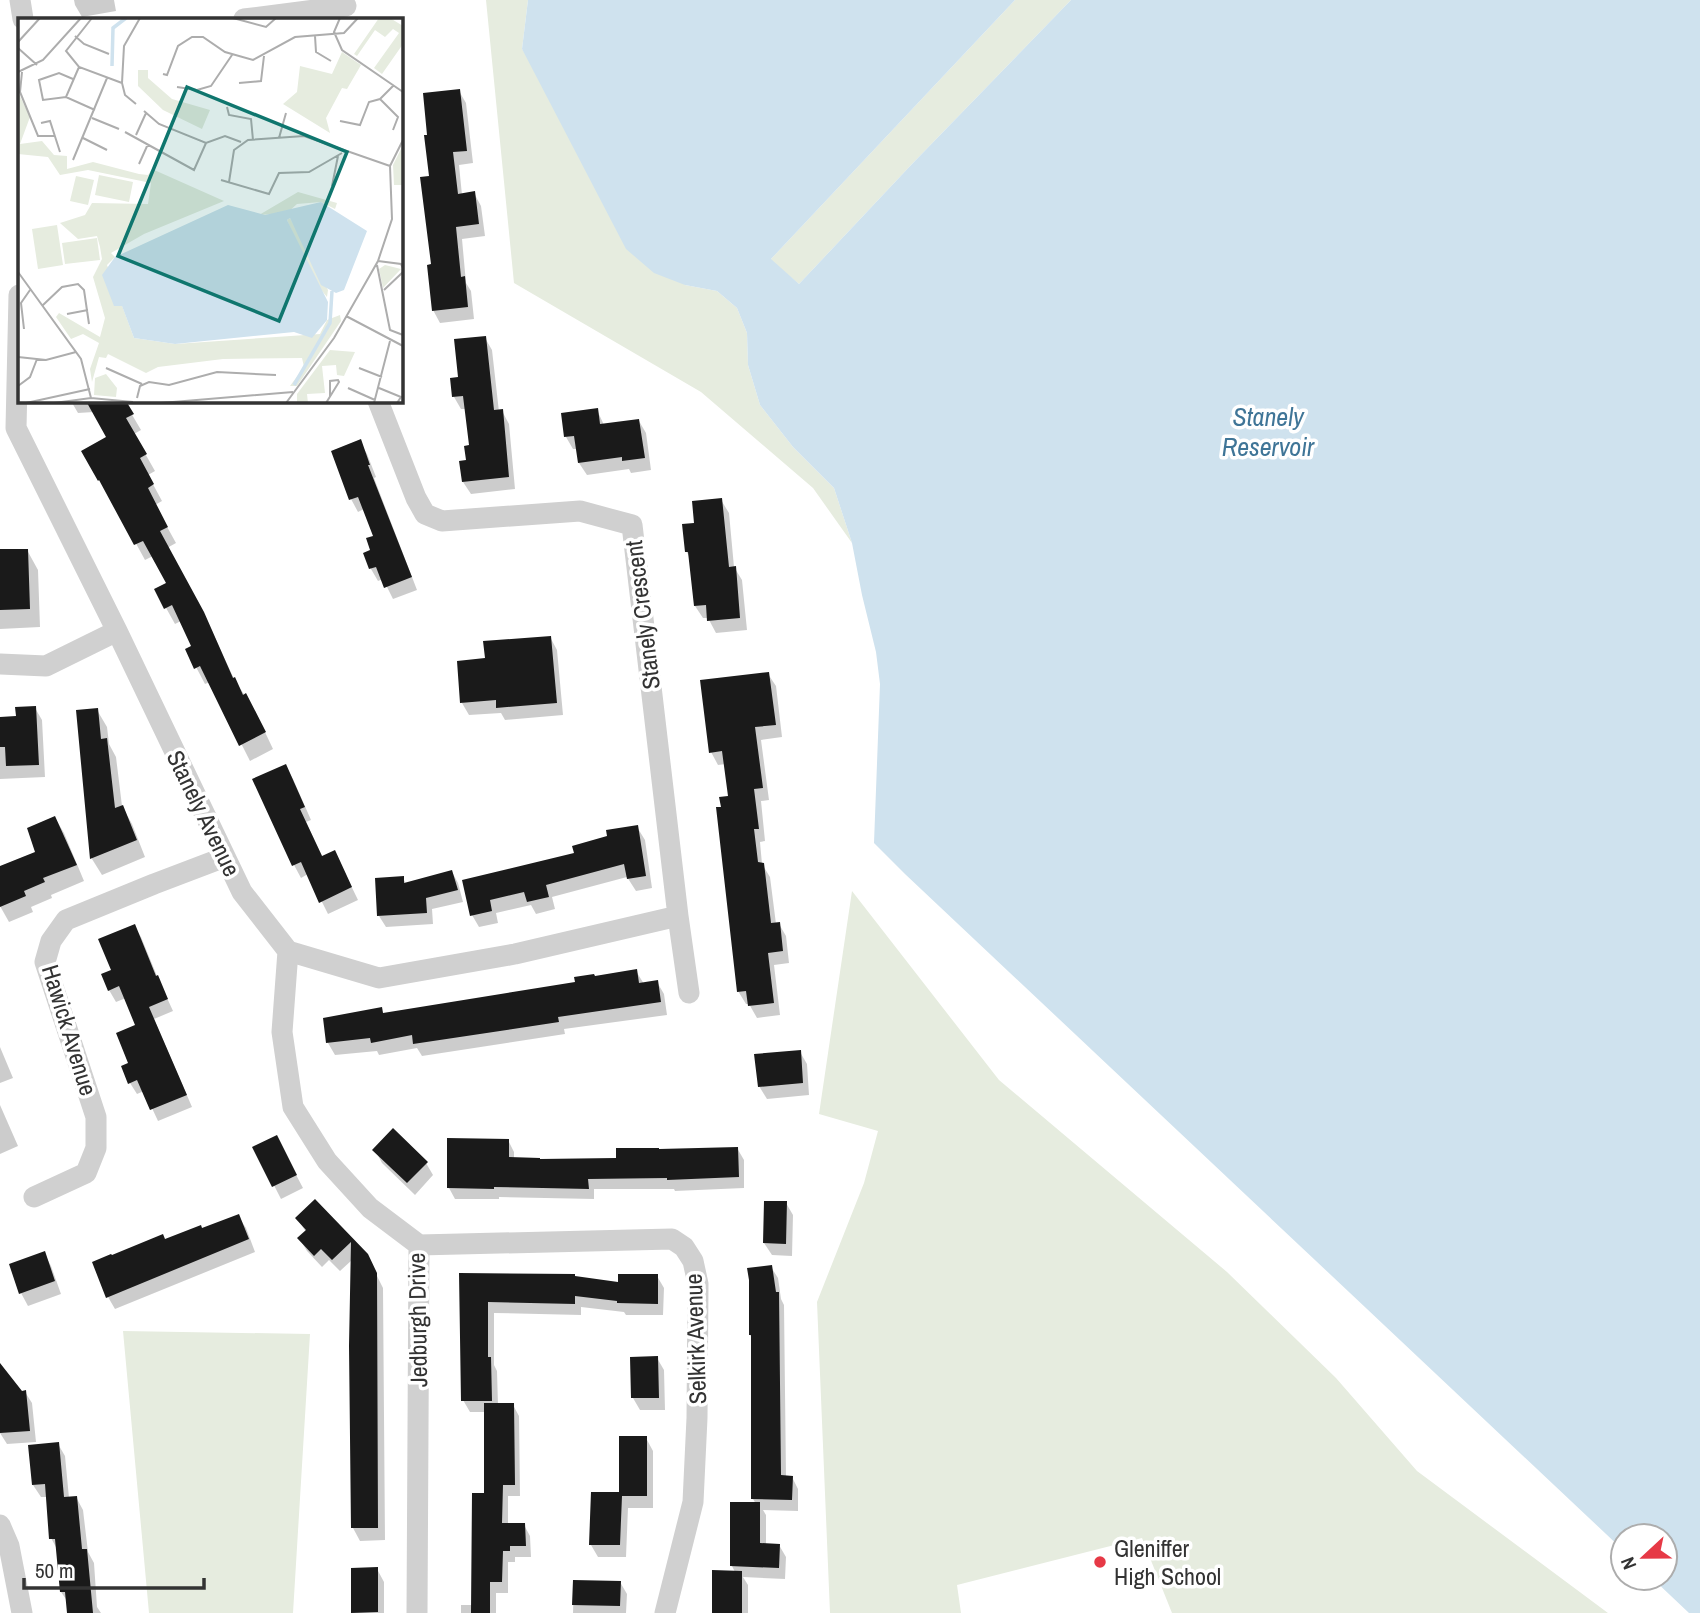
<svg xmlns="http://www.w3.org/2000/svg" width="1700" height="1613" font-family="'Archivo Narrow',sans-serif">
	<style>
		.green { fill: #e6ecdf }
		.water { fill: #cfe2ee }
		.shadow { fill: #0003 }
		.building { fill: #1a1a1a }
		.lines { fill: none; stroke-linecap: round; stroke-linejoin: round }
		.street { stroke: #d0d0d0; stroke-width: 21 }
		.poi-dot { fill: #e63946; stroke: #fff; stroke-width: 2.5 }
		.labels { text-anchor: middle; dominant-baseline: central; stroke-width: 7; stroke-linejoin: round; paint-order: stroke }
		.street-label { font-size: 24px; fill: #333; stroke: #fff }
		.poi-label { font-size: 24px; fill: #333; stroke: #fff; text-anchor: start }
		.water-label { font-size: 26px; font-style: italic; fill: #3f7597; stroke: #fff }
		.inset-river { fill: none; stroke: #cfe2ee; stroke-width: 3.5 }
		.inset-road { fill: none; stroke: #adadad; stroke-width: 2 }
		.view { fill: #0f766e; fill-opacity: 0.15; stroke: #0f766e; stroke-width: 3.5 }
		.inset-edge { fill: none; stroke: #333; stroke-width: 3.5 }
	</style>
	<rect width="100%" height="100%" fill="#fff"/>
	<path class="green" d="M 486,0 L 528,0 L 522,49 L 685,285 L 717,291 L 737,308 L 747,333 L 748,365 L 760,405 L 793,447 L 834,488 L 852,543 L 813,488 L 701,392 L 514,283 Z
		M 1015,0 L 1071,0 L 912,164 L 799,284 L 770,260 Z
		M 852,891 L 999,1080 L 1227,1272 L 1336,1378 L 1417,1471 L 1608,1613 L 1172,1613 L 1142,1538 L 957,1585 L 961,1613 L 830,1613 L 817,1302 L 864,1183 L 878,1131 L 819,1114 Z
		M 123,1331 L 310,1334 L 293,1613 L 149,1613 Z"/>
	<path class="water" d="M 528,0 L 1015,0 L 771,259 L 799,284 L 912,164 L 1071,0 L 1700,0 L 1700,1613 L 1689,1613 L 1652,1578 L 1665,1578 L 1665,1536 L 1623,1536 L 1623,1550 L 905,874 L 874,843 L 880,684 L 876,652 L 862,595 L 852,543 L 834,488 L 793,447 L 760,405 L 748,365 L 747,333 L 737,308 L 717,291 L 685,285 L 654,273 L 626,249 L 522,49 Z"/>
	<path class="shadow" d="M 74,0 L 114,0 L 116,11 L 82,17 L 75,5 Z
		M 459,91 L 466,103 L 473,163 L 459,165 L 462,195 L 474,193 L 481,206 L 485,236 L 462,239 L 466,283 L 471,291 L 474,319 L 440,323 L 433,310 L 431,177 Z
		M 485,338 L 492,350 L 499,412 L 502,411 L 509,424 L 515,489 L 471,494 L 463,482 L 471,447 L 466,409 L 461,409 L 454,397 L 452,380 L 460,379 Z
		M 71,401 L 101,401 L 102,408 L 115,401 L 124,401 L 141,430 L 134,434 L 155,471 L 148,475 L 162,501 L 155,505 L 176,543 L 167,548 L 212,631 L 234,679 L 255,711 L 273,749 L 250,761 L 210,682 L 205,684 L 187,650 L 193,647 L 181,621 L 175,624 L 156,590 L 168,583 L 153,556 L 145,560 L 110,496 L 108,438 L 94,412 L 78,413 Z
		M 597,410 L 604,425 L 639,421 L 646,433 L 651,470 L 631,473 L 629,469 L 587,475 L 579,463 L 578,449 L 573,449 L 566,437 L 563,415 Z
		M 360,442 L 367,454 L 376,477 L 374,478 L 417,590 L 393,599 L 383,579 L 378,581 L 371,569 L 365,554 L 372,551 L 375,537 L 364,509 L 358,512 L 351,499 Z
		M 721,500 L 729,513 L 734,567 L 742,580 L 747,630 L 716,633 L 708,618 L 703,618 L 695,606 L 691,559 L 686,551 L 696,524 Z
		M 27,550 L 38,570 L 40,627 L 0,629 L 0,551 Z
		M 550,637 L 557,650 L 563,715 L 505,720 L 501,713 L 469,715 L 462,703 L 486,660 Z
		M 768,674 L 776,686 L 782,737 L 761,740 L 769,800 L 761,801 L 765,841 L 760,842 L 762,864 L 770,877 L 776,924 L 779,924 L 786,936 L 789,963 L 774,965 L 780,1015 L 757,1018 L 749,1004 L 746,1004 L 738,991 L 723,808 L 730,797 L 726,764 L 718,765 L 711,752 Z
		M 35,708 L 42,720 L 45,777 L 0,779 L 0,719 L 17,718 Z
		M 97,710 L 107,727 L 109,744 L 116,757 L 122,806 L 132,824 L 145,857 L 102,875 L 92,859 L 78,712 Z
		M 286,766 L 293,779 L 311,820 L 306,822 L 323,858 L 341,865 L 358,900 L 328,914 L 308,874 L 301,878 L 294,865 L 254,780 Z
		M 55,818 L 64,833 L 84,881 L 51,895 L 52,898 L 31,907 L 33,912 L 9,922 L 0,906 L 0,868 L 38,853 Z
		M 637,827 L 645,840 L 652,888 L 636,891 L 627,877 L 552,897 L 555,909 L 536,914 L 531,905 L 496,913 L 498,923 L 479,927 L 472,915 L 464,881 L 576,854 L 609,838 Z
		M 452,872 L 458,883 L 463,902 L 432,909 L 433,924 L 386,927 L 379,916 L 377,880 L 403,878 L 406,884 Z
		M 134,926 L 141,937 L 157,976 L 173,1011 L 154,1019 L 192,1107 L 158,1121 L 144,1091 L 137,1094 L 130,1083 L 131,1064 L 138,1026 L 126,998 L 116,1002 L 109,990 L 113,971 Z
		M 636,971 L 644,984 L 657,982 L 664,994 L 667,1015 L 564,1029 L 565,1034 L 422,1056 L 417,1048 L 379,1055 L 377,1051 L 335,1055 L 328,1043 L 325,1020 L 381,1009 L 384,1015 L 577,984 L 594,977 Z
		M 0,1047 L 13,1078 L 0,1083 Z
		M 800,1052 L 807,1064 L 809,1095 L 767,1099 L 759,1086 Z
		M 0,1105 L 18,1146 L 0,1154 Z
		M 508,1140 L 514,1152 L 514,1159 L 618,1160 L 737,1148 L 744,1160 L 744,1188 L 675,1191 L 674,1189 L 594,1189 L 594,1199 L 499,1197 L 499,1199 L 455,1199 L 449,1188 Z
		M 255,1148 L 283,1150 L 303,1188 L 281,1199 Z
		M 375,1150 L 426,1163 L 433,1175 L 415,1195 L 382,1163 Z
		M 314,1201 L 367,1256 L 383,1288 L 385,1540 L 360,1541 L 353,1528 L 352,1260 L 340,1271 L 329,1260 L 322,1267 L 307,1251 L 299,1238 L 306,1232 L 297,1218 Z
		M 786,1203 L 793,1215 L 792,1256 L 772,1255 L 764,1243 Z
		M 238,1216 L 246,1228 L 255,1252 L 115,1309 L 108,1297 L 165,1241 L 202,1230 Z
		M 44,1253 L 51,1266 L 61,1294 L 28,1306 L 21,1293 L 11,1265 Z
		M 771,1267 L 778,1278 L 781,1299 L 784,1305 L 786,1477 L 792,1477 L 798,1489 L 798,1511 L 763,1510 L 766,1515 L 766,1545 L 779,1545 L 786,1557 L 785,1579 L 743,1577 L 748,1585 L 748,1613 L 714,1613 L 735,1572 L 732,1566 L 756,1504 L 753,1499 L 753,1339 L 750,1335 Z
		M 461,1275 L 576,1278 L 619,1284 L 657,1276 L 664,1288 L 663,1315 L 626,1315 L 624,1312 L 581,1307 L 581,1315 L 494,1313 L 494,1365 L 497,1371 L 498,1405 L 513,1405 L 519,1416 L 520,1496 L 508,1496 L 508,1525 L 524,1525 L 530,1536 L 531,1557 L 515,1557 L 515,1562 L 508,1562 L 508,1593 L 496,1593 L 496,1613 L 461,1613 L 461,1605 L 473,1605 L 486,1495 L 486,1412 L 470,1412 L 463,1400 Z
		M 657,1358 L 664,1370 L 665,1410 L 640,1410 L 633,1398 Z
		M 0,1366 L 21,1392 L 25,1392 L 32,1403 L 36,1442 L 7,1444 L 0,1433 Z
		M 646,1438 L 653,1451 L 653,1508 L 628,1508 L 626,1557 L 598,1557 L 591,1545 L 621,1493 Z
		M 58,1444 L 65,1456 L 69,1498 L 76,1497 L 83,1510 L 88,1552 L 94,1563 L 97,1607 L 101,1613 L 69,1613 L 68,1602 L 61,1592 L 57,1549 L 51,1538 L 48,1497 L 41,1497 L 33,1485 Z
		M 377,1569 L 384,1582 L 384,1613 L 353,1613 Z
		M 574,1582 L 620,1582 L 627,1594 L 626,1613 L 573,1613 Z"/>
	<path class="building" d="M 460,89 L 467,151 L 453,152 L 458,194 L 475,191 L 479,224 L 456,227 L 461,277 L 465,276 L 468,307 L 432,311 L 427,265 L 431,264 L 420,177 L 429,176 L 424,135 L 427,135 L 423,93 Z
		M 486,336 L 494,410 L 503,409 L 509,477 L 462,482 L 459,461 L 466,460 L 464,446 L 469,445 L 463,396 L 452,397 L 450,378 L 458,377 L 454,339 Z
		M 86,401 L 126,401 L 134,414 L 126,418 L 147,454 L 140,458 L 154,484 L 148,488 L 168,527 L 160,531 L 204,612 L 233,678 L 235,677 L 243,695 L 246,693 L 266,732 L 239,746 L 200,666 L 194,669 L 185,649 L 191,646 L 172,605 L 164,609 L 154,589 L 166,583 L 143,541 L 134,545 L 99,480 L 98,481 L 81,451 L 106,437 Z
		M 598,408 L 600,424 L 639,419 L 645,458 L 622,461 L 622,457 L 578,463 L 574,436 L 564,437 L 561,413 Z
		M 361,439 L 370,465 L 368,465 L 412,577 L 384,588 L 376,567 L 369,569 L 363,553 L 370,550 L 366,538 L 373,536 L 358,497 L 349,500 L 331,451 Z
		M 722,498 L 729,567 L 736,566 L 740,618 L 707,621 L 706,605 L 694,606 L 688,552 L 685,552 L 682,524 L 694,523 L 692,501 Z
		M 0,549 L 28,549 L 30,609 L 0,610 Z
		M 551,636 L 557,703 L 496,708 L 496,700 L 460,703 L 457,661 L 485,658 L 483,641 Z
		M 769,672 L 776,725 L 755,727 L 763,788 L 754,789 L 759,829 L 754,829 L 758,862 L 764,863 L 771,923 L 780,922 L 783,951 L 768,953 L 774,1003 L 748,1006 L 746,991 L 737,992 L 716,807 L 721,807 L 719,797 L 728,796 L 722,751 L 709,753 L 700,680 Z
		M 36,706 L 39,765 L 6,766 L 5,747 L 0,747 L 0,717 L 16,716 L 15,707 Z
		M 98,708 L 101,739 L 107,738 L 115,808 L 123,805 L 137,840 L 90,859 L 76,710 Z
		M 286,764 L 305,807 L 300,809 L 322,856 L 335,850 L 352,887 L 319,903 L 301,862 L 292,866 L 252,779 Z
		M 55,816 L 77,865 L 43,878 L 45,882 L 24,891 L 26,896 L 0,907 L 0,866 L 35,852 L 27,828 Z
		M 638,825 L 646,876 L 627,879 L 624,864 L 546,885 L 549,897 L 527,902 L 524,892 L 490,900 L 492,911 L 470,916 L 462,880 L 574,853 L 572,846 L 607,836 L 606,830 Z
		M 452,870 L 458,890 L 426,898 L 427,913 L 377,916 L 375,878 L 404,876 L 404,883 Z
		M 135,924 L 156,976 L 158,975 L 168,999 L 149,1007 L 187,1095 L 150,1110 L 137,1080 L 128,1084 L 121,1066 L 128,1063 L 116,1033 L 135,1025 L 119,986 L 108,991 L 101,974 L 111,970 L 98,939 Z
		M 637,969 L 639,983 L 658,980 L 661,1002 L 558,1017 L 559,1022 L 413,1044 L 412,1035 L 371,1043 L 370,1038 L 326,1043 L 323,1018 L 382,1007 L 383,1013 L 575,982 L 574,977 L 594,974 L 595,976 Z
		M 801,1050 L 803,1083 L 758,1087 L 754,1054 Z
		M 393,1128 L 428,1162 L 407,1183 L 372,1150 Z
		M 277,1135 L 297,1175 L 272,1187 L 252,1147 Z
		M 447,1138 L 509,1139 L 509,1157 L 540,1158 L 540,1159 L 616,1158 L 616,1148 L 659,1148 L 659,1149 L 738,1147 L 739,1177 L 667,1180 L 667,1178 L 588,1179 L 589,1189 L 494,1187 L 494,1189 L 447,1188 Z
		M 315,1199 L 368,1254 L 377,1273 L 378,1528 L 351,1528 L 349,1346 L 351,1242 L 332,1260 L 321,1249 L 314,1256 L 297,1238 L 306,1230 L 295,1218 Z
		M 764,1201 L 787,1201 L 786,1244 L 763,1243 Z
		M 239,1214 L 249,1239 L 106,1298 L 92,1262 L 111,1254 L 112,1255 L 163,1234 L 165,1239 L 201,1225 L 202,1228 Z
		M 45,1251 L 55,1281 L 19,1294 L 9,1264 Z
		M 772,1265 L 776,1292 L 779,1292 L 781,1475 L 793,1476 L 792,1500 L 751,1499 L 751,1335 L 749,1335 L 749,1280 L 747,1268 Z
		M 459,1273 L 575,1274 L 575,1276 L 618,1282 L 618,1274 L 658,1274 L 658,1304 L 617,1303 L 617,1301 L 575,1296 L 575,1304 L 488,1302 L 488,1357 L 491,1357 L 492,1401 L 461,1401 Z
		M 658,1356 L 659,1398 L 631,1398 L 630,1357 Z
		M 0,1363 L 22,1391 L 26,1390 L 30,1431 L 0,1433 Z
		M 484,1403 L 514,1403 L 515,1485 L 503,1485 L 502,1523 L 525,1523 L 526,1546 L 510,1546 L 510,1551 L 503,1551 L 502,1582 L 490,1582 L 490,1613 L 471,1613 L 472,1493 L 484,1493 Z
		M 619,1436 L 647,1436 L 647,1496 L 622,1496 L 620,1545 L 589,1545 L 591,1492 L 619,1492 Z
		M 59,1442 L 64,1497 L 77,1496 L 82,1549 L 87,1549 L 93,1613 L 67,1613 L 65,1592 L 60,1592 L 55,1539 L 49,1539 L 45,1484 L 32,1485 L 28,1445 Z
		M 730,1502 L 760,1502 L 760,1543 L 780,1544 L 779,1568 L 730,1566 Z
		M 378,1567 L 378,1612 L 351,1613 L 351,1568 Z
		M 712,1570 L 742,1571 L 742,1613 L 712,1613 Z
		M 573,1580 L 621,1581 L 620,1606 L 572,1605 Z"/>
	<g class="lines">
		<path class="street" d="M 20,0 L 23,19
			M 244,19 L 346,6
			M 19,295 L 16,428 L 117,631 L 242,892 L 288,951 L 379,978 L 515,954 L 678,916
			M 378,401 L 416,498 L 425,514 L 442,521 L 580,511 L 632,525 L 678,916 L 689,993
			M 0,664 L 46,666 L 117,631
			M 288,951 L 282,1032 L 293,1107 L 327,1161 L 370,1208 L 419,1245 L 417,1613
			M 34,1197 L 86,1173 L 96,1148 L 96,1117 L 45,962 L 51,941 L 66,920 L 154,884 L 225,857
			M 419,1245 L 672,1239 L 684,1247 L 693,1261 L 698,1284 L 697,1418 L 693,1502 L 665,1613
			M 0,1525 L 9,1546 L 22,1613"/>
	</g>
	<circle class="poi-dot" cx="1100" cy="1562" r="7"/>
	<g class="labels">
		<g class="street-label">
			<text transform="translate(642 615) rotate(-97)">Stanely Crescent</text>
			<text transform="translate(204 813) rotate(64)">Stanely Avenue</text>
			<text transform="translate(70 1030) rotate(73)">Hawick Avenue</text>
			<text transform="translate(417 1320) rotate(-91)">Jedburgh Drive</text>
			<text transform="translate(695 1339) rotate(-92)">Selkirk Avenue</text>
		</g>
		<g class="poi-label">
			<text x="1114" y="1548">Gleniffer<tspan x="1114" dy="28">High School</tspan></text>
		</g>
		<g class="water-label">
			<text x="1268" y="416">Stanely<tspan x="1268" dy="30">Reservoir</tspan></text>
		</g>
	</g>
	<g transform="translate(18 18)">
		<rect width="385" height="385" fill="#fff"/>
		<path d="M 361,0 L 372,0 L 385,8 L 385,26 L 364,56 L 356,50 L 381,15 L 375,11 L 367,19 L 357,12 L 339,38 L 336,36 ZM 324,34 L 343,47 L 329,71 L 324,70 L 308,100 L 312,115 L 265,86 L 279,74 L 282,48 L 314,56 ZM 120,52 L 130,52 L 130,60 L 154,81 L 192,92 L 184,111 L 145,92 L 120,68 ZM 0,74 L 12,99 L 2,126 L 24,123 L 36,137 L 49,138 L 49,151 L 75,144 L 121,156 L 130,157 L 134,151 L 206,183 L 126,216 L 93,235 L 97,239 L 89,247 L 116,320 L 157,326 L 302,316 L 309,302 L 322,297 L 323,303 L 279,368 L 272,368 L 286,349 L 284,340 L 205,341 L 140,349 L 128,355 L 90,336 L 88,340 L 81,339 L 74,364 L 72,351 L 81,325 L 65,316 L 53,321 L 38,299 L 41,295 L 82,319 L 87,300 L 75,259 L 84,241 L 82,229 L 79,218 L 60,221 L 42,205 L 67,197 L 74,185 L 130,186 L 133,165 L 70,152 L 42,157 L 30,139 L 0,136 ZM 385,127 L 384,167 L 376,167 L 375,147 ZM 81,157 L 115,164 L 111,184 L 77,177 ZM 58,158 L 76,162 L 70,187 L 52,183 ZM 280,174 L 319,185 L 317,191 L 303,184 L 279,186 L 269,195 L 241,197 ZM 272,200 L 310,272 L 309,279 L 295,262 L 269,202 ZM 39,207 L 45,247 L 20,251 L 14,211 ZM 79,220 L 82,242 L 47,246 L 44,225 ZM 367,247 L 383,251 L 365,270 L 361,251 ZM 312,332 L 337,334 L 326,358 L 319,357 L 318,347 L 304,348 L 307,375 L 289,376 L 290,385 L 279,385 L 279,376 ZM 88,356 L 99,370 L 98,379 L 76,377 L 77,360 Z" fill="#e6ecdf"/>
		<path d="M 303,184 L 349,213 L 326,272 L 318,275 L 303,267 L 272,200 L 269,202 L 310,284 L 309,302 L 294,320 L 276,314 L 157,326 L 116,320 L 104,288 L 96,288 L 84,257 L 97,239 L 210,187 L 247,197 Z" fill="#cfe2ee"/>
		<path class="inset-river" d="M 94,48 L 95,10 L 108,0M 276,367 L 312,305 L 314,273"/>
		<path class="inset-road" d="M 74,0 L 48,33 L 61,49 L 104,65M 215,0 L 248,9 L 258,0M 322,0 L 316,14 L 324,32 L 385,74M 57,18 L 66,26 L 91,36M 297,18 L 298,34 L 313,43M 0,24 L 22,0M 0,30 L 19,47M 0,54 L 25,42 L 63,0M 4,54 L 2,74 L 20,118 L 36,118M 145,56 L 149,57 L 160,28 L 174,19 L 185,19 L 207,34 L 235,42 L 277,19 L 326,15 L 340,0M 55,61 L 41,55 L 21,62 L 25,82 L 48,79 L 77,92M 221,65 L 243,63 L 246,38M 159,69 L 179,72 L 193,68 L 214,37M 48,79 L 61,49M 362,81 L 380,99 L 375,112M 118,86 L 107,77 L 104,65 L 106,28 L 122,0M 209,89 L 211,97 L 233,101 L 235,122M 126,93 L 141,106 L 188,125 L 207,118 L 223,124M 74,100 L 101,111M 322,103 L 342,107 L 351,84 L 362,81 L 375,68M 23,105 L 32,103 L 42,134M 107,114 L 176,152 L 188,125M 118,117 L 128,95M 65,120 L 89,132M 261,120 L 268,95M 55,142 L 89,60M 121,146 L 130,126M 203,162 L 251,176 L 261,155 L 291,154 L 324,135M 211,164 L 216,132 L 230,122 L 286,118 L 372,148M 314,168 L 320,138M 360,243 L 383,246 L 385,250M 359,247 L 372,312 L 385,317M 0,254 L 63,341 L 73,380M 366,272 L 385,254M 25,287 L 44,269 L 60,266 L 66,272 L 71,306M 49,296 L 70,292M 328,298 L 385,328M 6,311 L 3,285 L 12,272M 0,339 L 28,342 L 58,334M 88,350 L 124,366M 341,350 L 364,359M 0,368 L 12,359 L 19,341M 330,370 L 357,382M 361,370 L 383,379 L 379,385M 119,380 L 122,368 L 131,364 L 151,367 L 199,354 L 258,357M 8,385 L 72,371M 36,385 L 73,380 L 115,384M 143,385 L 275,374M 268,385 L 316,320 L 360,243 L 374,201 L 372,148 L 385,122M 308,385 L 321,364 L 320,362 L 312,363 L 312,379M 356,385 L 372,323"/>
		<path class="view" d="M 169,69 L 329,134 L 261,303 L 100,238 Z"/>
		<rect width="385" height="385" class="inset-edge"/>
	</g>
	<g transform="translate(1644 1557) rotate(248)"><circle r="33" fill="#ffffff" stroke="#adadad" stroke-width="2"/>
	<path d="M0-5L12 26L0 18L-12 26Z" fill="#e63946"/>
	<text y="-10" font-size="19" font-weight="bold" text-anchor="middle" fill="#333333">N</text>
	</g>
	<path d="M24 1578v10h180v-10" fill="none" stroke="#333333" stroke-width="3.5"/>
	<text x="35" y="1578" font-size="21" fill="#333333" stroke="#ffffff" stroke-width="5" paint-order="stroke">50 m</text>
</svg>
